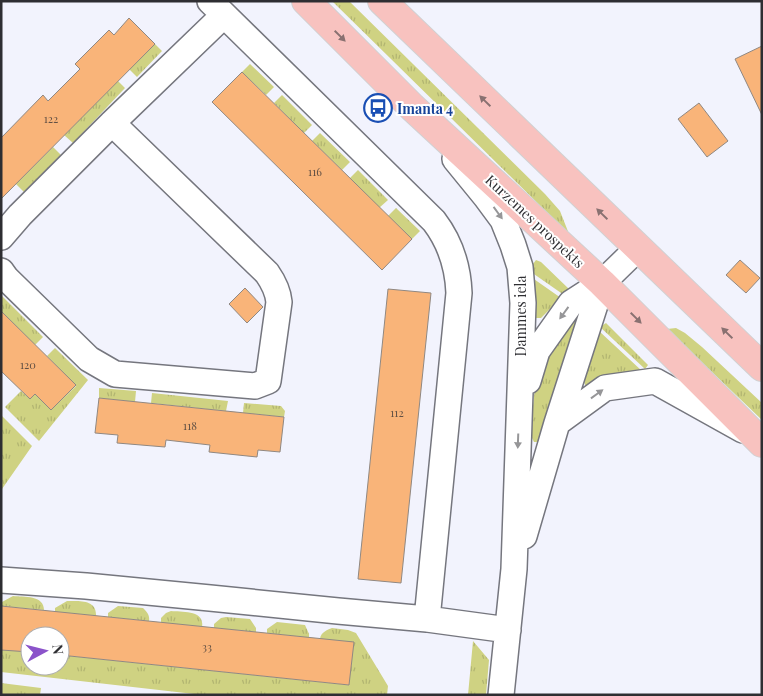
<svg xmlns="http://www.w3.org/2000/svg" width="763" height="696" font-family="'Playfair Display',serif">
	<style>
		.grass { fill: url(#grass-tufts) }
		.building { fill: #f9b479; stroke: #908882 }
		.lines { fill: none; stroke-linecap: round; stroke-linejoin: round }
		.minor-casing { stroke: #75767e; stroke-width: 28 }
		.major-casing { stroke: #d1d1d2; stroke-width: 30 }
		.minor { stroke: #fff; stroke-width: 25 }
		.major { stroke: #f8c2bf; stroke-width: 28 }
		.oneway { fill: #897171 }
		.oneway2 { fill: #969698 }
		.labels { text-anchor: middle; dominant-baseline: central; stroke-width: 4; stroke-linejoin: round; paint-order: stroke }
		.number-label { font-size: 11px; fill: #615044 }
		.transit-label { font-size: 14px; font-weight: bold; fill: #164399; stroke: #fff; text-anchor: start }
		.street-label { font-size: 14px; fill: #2e2e32; stroke: #fff }
	</style>
	<defs>
		<pattern id="grass-tufts" width="24" height="20" patternUnits="userSpaceOnUse" patternTransform="scale(1.25)"><rect width="24" height="20" fill="#cfd282"/><path d="M3 7l-1-3M5 7V3M7 7l1-3M15 17l-1-3M17 17v-4M19 17l1-3" fill="none" stroke="#b2b571"/></pattern>
	</defs>
	<rect width="100%" height="100%" fill="#f2f3fd"/>
	<path class="grass" d="M 332,1 L 349,1 L 545,194 L 560,211 L 569,234 Z
		M 155,44 L 162,51 L 137,77 L 129,69 Z
		M 250,64 L 274,87 L 266,95 L 242,72 Z
		M 118,81 L 125,88 L 73,143 L 64,135 Z
		M 282,95 L 312,125 L 304,133 L 274,103 Z
		M 320,133 L 350,162 L 342,170 L 312,141 Z
		M 53,147 L 61,155 L 25,193 L 16,184 Z
		M 358,170 L 388,200 L 379,208 L 350,178 Z
		M 396,208 L 420,231 L 412,239 L 388,216 Z
		M 536,260 L 541,262 L 569,289 L 564,295 L 531,272 L 533,264 Z
		M 531,277 L 561,298 L 541,318 L 536,318 L 533,315 Z
		M 1,295 L 43,337 L 35,345 L 1,311 Z
		M 576,318 L 578,322 L 539,442 L 534,442 L 532,438 C 532,409 533,381 546,355 C 552,342 563,331 572,320 Z
		M 606,323 L 648,365 L 645,369 L 600,327 Z
		M 676,328 L 685,333 L 702,347 L 762,403 L 762,420 L 667,329 Z
		M 599,331 L 642,371 L 586,387 L 584,382 Z
		M 55,348 L 88,380 L 39,441 L 5,407 L 21,391 L 30,399 L 35,394 L 51,410 L 76,386 L 47,356 Z
		M 99,388 L 136,391 L 135,402 L 99,398 Z
		M 152,393 L 228,401 L 226,411 L 151,403 Z
		M 244,403 L 281,406 L 285,411 L 284,417 L 243,413 Z
		M 1,415 L 32,446 L 2,489 L 1,489 Z
		M 13,596 C 24,597 44,595 44,610 L 1,606 L 2,602 Z
		M 67,601 C 79,601 97,599 96,616 L 55,612 L 55,608 Z
		M 118,606 L 143,608 C 147,612 150,615 149,621 L 108,617 L 108,613 Z
		M 171,611 C 182,612 205,610 202,627 L 161,623 L 161,618 L 166,613 Z
		M 226,617 L 250,619 L 256,628 L 256,632 L 214,628 L 214,624 L 221,618 Z
		M 277,622 L 305,625 L 309,634 L 309,638 L 267,633 L 267,629 Z
		M 332,628 L 348,630 L 356,633 L 388,686 L 387,695 L 203,695 L 1,672 L 1,649 L 30,652 L 30,666 L 60,666 L 60,655 L 349,685 L 320,639 C 321,632 327,630 332,628 Z
		M 473,641 L 489,660 L 486,695 L 468,695 Z
		M 1,683 L 41,688 L 40,695 L 1,695 Z"/>
	<path class="building" d="M 129,18 L 155,44 L 1,199 L 1,138 L 43,95 L 48,101 L 80,69 L 75,64 L 109,30 L 114,35 Z
		M 762,46 L 762,115 L 735,59 Z
		M 242,72 L 412,239 L 382,270 L 212,102 Z
		M 699,103 L 728,141 L 707,157 L 678,119 Z
		M 740,260 L 760,278 L 746,293 L 726,275 Z
		M 245,288 L 263,307 L 247,323 L 229,304 Z
		M 388,289 L 431,293 L 401,583 L 358,579 Z
		M 1,311 L 76,385 L 51,410 L 35,394 L 30,399 L 1,371 Z
		M 99,398 L 284,417 L 280,452 L 258,450 L 257,457 L 209,452 L 210,445 L 166,440 L 165,447 L 117,443 L 118,435 L 95,433 Z
		M 1,606 L 354,642 L 349,685 L 60,655 L 60,636 L 30,636 L 30,652 L 1,650 Z"/>
	<g class="lines">
		<defs>
			<path id="minor" d="M 210,1 L 434,221 C 450,242 458,267 459,293 L 427,619
				M 455,159 L 486,197 L 503,220 L 513,245 L 520,267 L 523,303 L 514,569 L 501,695
				M 1,237 L 20,215 L 112,123 L 224,15
				M 1,271 L 6,278 L 89,359 L 115,374 L 255,386 L 268,381 L 279,302 C 278,291 274,283 267,273 L 112,123
				M 528,381 L 537,351 L 571,303 L 602,283 L 638,248
				M 557,423 L 605,388 L 655,381 L 743,430
				M 524,536 L 557,423 L 602,283
				M 1,580 L 86,586 L 210,598 L 338,611 L 427,619 L 508,630"/>
			<path id="major" d="M 306,1 L 412,107 L 602,283 L 762,443
				M 382,1 L 762,367"/>
		</defs>
		<use href="#minor" class="minor-casing"/>
		<use href="#major" class="major-casing"/>
		<use href="#minor" class="minor"/>
		<use href="#major" class="major"/>
	</g>
	<defs><path id="oneway-solid" d="M-6-.8H1V-3.2L6.5 0L1 3.2V.8H-6Z" transform="scale(1.25)"/></defs>
	<g class="oneway">
		<use href="#oneway-solid" transform="translate(340 36) rotate(45)"/>
		<use href="#oneway-solid" transform="translate(485 101) rotate(-136)"/>
		<use href="#oneway-solid" transform="translate(602 214) rotate(-136)"/>
		<use href="#oneway-solid" transform="translate(636 318) rotate(45)"/>
		<use href="#oneway-solid" transform="translate(727 333) rotate(-136)"/>
	</g>
	<g class="oneway2">
		<use href="#oneway-solid" transform="translate(498 213) rotate(54)"/>
		<use href="#oneway-solid" transform="translate(564 313) rotate(126)"/>
		<use href="#oneway-solid" transform="translate(597 394) rotate(-36)"/>
		<use href="#oneway-solid" transform="translate(518 441) rotate(92)"/>
	</g>
	<defs>
		<symbol id="bus-ring" viewBox="-11 -11 22 22"><circle r="9.5" fill="#fff" stroke="#1a4fb4" stroke-width="1.5"/><path d="M-5-6H5V4H4V6H2V4H-2V6H-4V4H-5ZM-3.5-4V0h7V-4ZM-3.5 1.2v1.5H-2V1.2ZM2 1.2v1.5H3.5V1.2Z" fill="#1a4fb4"/></symbol>
	</defs>
	<g fill-rule="evenodd">
		<use href="#bus-ring" x="362" y="92" width="32" height="32"/>
	</g>
	<g class="labels">
		<g class="number-label">
			<text x="51" y="118">122</text>
			<text x="315" y="171">116</text>
			<text x="28" y="364">120</text>
			<text x="397" y="412">112</text>
			<text x="190" y="425">118</text>
			<text x="207" y="646">33</text>
		</g>
		<g class="transit-label">
			<text x="397" y="108">Imanta 4</text>
		</g>
		<g class="street-label">
			<text transform="translate(535 221) rotate(43)">Kurzemes prospekts</text>
			<text transform="translate(520 316) rotate(-90)">Dammes iela</text>
		</g>
	</g>
	<rect width="763" height="696" fill="none" stroke="#2e2e32" stroke-width="5"/>
	<g transform="translate(45 651) rotate(83)"><circle r="24" fill="#ffffff" stroke="#ababad"/>
	<path d="M0-4L9 19L0 12L-9 19Z" fill="#8b53ca"/>
	<text y="-8" font-size="14" font-weight="bold" text-anchor="middle" fill="#2e2e32">N</text>
	</g>
</svg>
